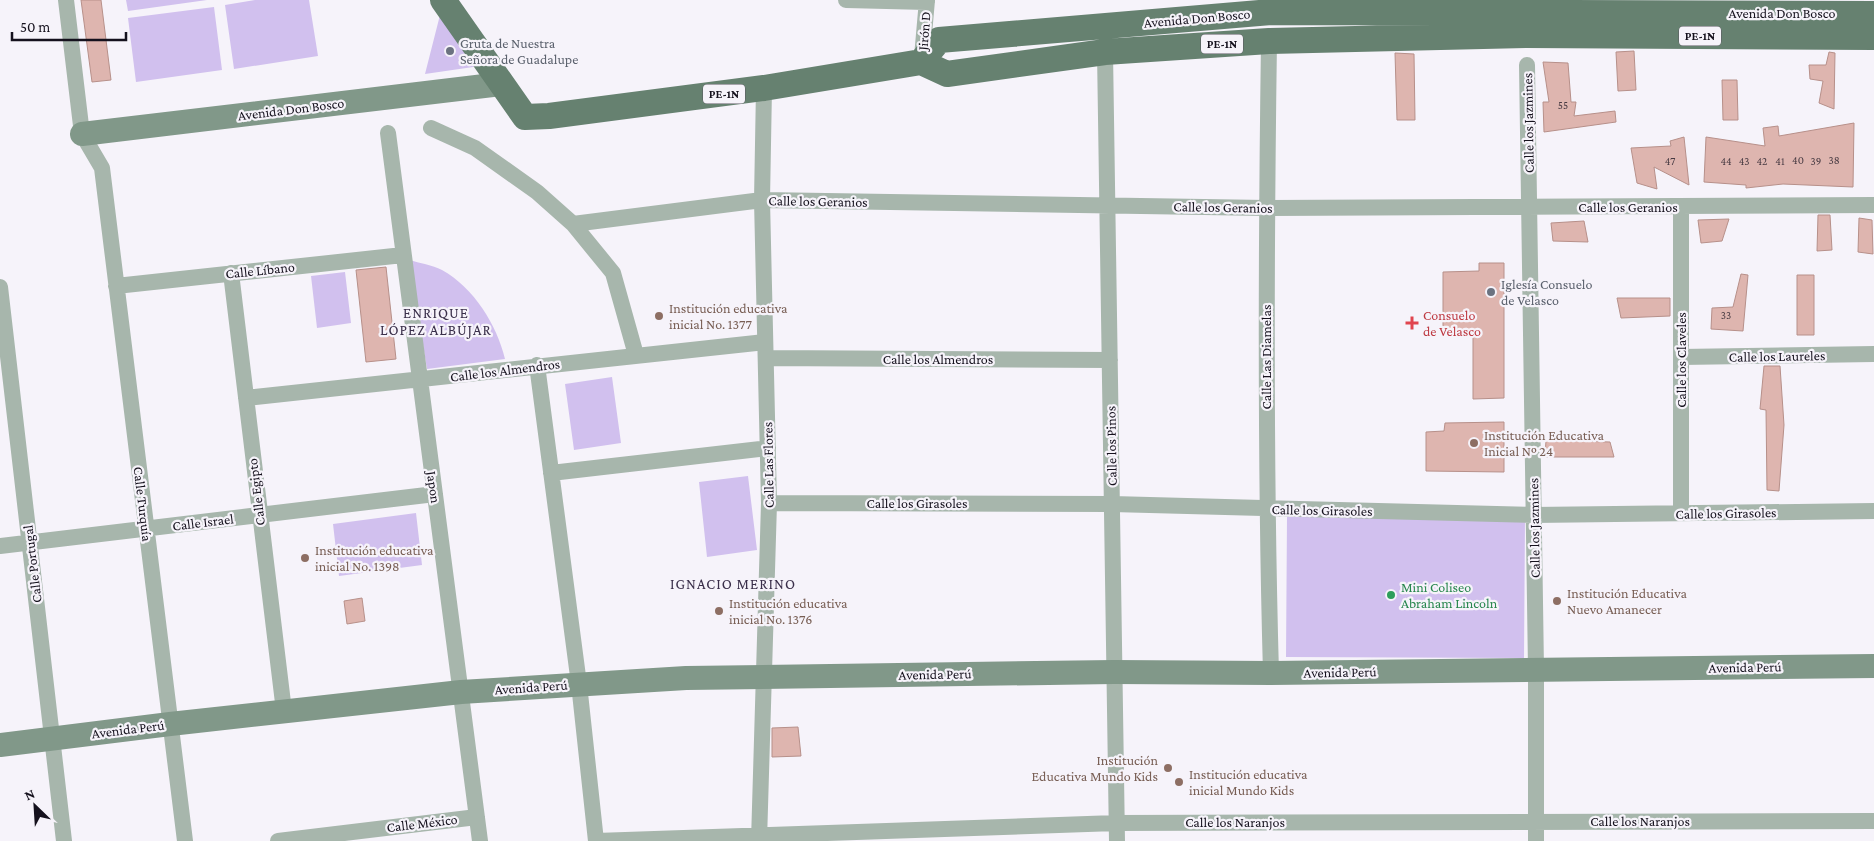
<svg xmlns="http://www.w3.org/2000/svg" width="1874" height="841" font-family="'Crimson Pro',serif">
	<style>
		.green { fill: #d1c0ee }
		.building { fill: #deb5af; stroke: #b7908a }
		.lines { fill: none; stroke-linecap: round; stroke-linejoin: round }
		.street { stroke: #a7b6ac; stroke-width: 16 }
		.secondary { stroke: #819889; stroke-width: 24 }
		.primary { stroke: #668170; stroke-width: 26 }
		.worship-dot { fill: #6b7280; stroke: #f6f3fa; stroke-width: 2 }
		.education-dot { fill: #8d6e63; stroke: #f6f3fa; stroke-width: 2 }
		.health-dot { fill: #e0444e; stroke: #f6f3fa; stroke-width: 2 }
		.leisure-dot { fill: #2e9e5b; stroke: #f6f3fa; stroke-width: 2 }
		.labels { text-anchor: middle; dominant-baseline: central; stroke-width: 4.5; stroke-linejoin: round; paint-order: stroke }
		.number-label { font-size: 11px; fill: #473a42 }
		.shield { fill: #f6f3fa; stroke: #58555f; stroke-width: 1 }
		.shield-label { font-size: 12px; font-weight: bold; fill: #15111d }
		.street-label { font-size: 14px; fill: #15111d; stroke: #f6f3fa }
		.worship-label { font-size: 14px; fill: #5b616d; stroke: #f6f3fa; text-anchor: start }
		.education-label { font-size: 14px; fill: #785e54; stroke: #f6f3fa; text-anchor: start }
		.health-label { font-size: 14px; fill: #be3a42; stroke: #f6f3fa; text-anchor: start }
		.leisure-label { font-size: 14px; fill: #27864d; stroke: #f6f3fa; text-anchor: start }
		.neighbourhood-label { font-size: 15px; letter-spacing: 1px; fill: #3a2f4a; stroke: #f6f3fa }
	</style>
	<rect width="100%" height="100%" fill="#f6f3fa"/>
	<path class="green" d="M 126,0 L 207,0 L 128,11 Z
		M 255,0 L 309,0 L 318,56 L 234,69 L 225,5 Z
		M 214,7 L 222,70 L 136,82 L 128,18 Z
		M 440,15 L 480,66 L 425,74 Z
		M 409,260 C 420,263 432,265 442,270 C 474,288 497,325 505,359 L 427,369 Z
		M 345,272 L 351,323 L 317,328 L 311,276 Z
		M 612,377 L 621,443 L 574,450 L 565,384 Z
		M 748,476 L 757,550 L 707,557 L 699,482 Z
		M 416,513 L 422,565 L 339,576 L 333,524 Z
		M 1287,517 L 1525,518 L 1524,658 L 1286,657 Z"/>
	<path class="building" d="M 81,0 L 101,0 L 111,80 L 92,82 Z
		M 1634,51 L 1636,90 L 1618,91 L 1616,52 Z
		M 1829,52 L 1835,53 L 1834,109 L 1819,103 L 1823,81 L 1810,79 L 1809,65 L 1826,65 Z
		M 1395,53 L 1414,54 L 1415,120 L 1397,120 Z
		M 1543,62 L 1568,63 L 1571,102 L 1576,102 L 1574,116 L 1615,111 L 1616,122 L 1544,132 L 1543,102 L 1549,102 Z
		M 1722,80 L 1737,80 L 1738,120 L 1723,120 Z
		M 1854,123 L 1853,187 L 1783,184 L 1746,188 L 1746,185 L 1704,182 L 1706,137 L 1765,146 L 1763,128 L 1778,126 L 1779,136 Z
		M 1684,137 L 1689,185 L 1654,167 L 1657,189 L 1637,183 L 1631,148 L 1671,146 L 1670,141 Z
		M 1818,215 L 1830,215 L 1832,250 L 1817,251 Z
		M 1859,218 L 1872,220 L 1873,254 L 1858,252 Z
		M 1729,219 L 1722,241 L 1701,243 L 1698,220 Z
		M 1584,221 L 1588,242 L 1553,241 L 1551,223 Z
		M 1479,263 L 1504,263 L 1504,398 L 1473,399 L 1473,334 L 1443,334 L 1443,272 L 1479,271 Z
		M 386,267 L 396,359 L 366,362 L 356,270 Z
		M 1741,274 L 1748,275 L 1743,331 L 1711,329 L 1712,308 L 1733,307 Z
		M 1797,275 L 1814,275 L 1814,335 L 1797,335 Z
		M 1617,298 L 1670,298 L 1670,316 L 1621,318 Z
		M 1764,366 L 1780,366 L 1784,425 L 1779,491 L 1767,490 L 1766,410 L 1760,409 Z
		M 1504,422 L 1504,472 L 1426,471 L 1426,432 L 1444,431 L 1445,423 Z
		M 1546,440 L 1610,442 L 1614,457 L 1545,457 Z
		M 362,598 L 365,621 L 347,624 L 344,601 Z
		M 798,727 L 801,756 L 772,757 L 772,728 Z"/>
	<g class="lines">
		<path class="street" d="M 66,0 L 82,134 L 102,168 L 185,841
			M 846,0 L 927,2
			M 1269,41 C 1266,252 1265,462 1271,673
			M 1105,52 L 1117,841
			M 922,57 L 927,0
			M 1527,65 L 1536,669 L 1536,841
			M 431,128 L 475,148 L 537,192 L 573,224 L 613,273 L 636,355
			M 388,133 L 480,841
			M 1681,207 L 1681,513
			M 573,224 L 762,200 L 1266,208 L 1874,205
			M 231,273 L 284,711
			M 116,286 L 403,255
			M 0,287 L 64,841
			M 1681,357 L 1874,354
			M 766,358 L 1110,360
			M 537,365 L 579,684 L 596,841
			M 246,398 L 765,342
			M 551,473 L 768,448
			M 769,503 L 1112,504 L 1533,515 L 1874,511
			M 0,546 L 435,494
			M 278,841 L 477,817
			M 596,841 L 1116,823 L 1874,821
			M 759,841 L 769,503 L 762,200 L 764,88"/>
		<path class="secondary" d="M 82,134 L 501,84
			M 0,745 L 170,724 L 461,692 L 686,678 L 1114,672 L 1271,673 L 1874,666"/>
		<path class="primary" d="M 443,0 L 525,117 L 549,116 L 764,88 L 921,62 L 947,74 L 1105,52 L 1269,41 L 1526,35 L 1874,37
			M 921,62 L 939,40 L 1271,12 L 1874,14"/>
	</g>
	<g class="worship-dot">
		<circle cx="450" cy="51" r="5"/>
		<circle cx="1491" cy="292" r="5"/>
	</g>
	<g class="education-dot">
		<circle cx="659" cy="316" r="5"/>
		<circle cx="1474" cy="443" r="5"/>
		<circle cx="305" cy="558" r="5"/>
		<circle cx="1557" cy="601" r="5"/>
		<circle cx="719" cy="611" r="5"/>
		<circle cx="1168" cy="768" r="5"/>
		<circle cx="1179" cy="782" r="5"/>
	</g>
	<path class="health-dot" d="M1409.5 315.5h5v5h5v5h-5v5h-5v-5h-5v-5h5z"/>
	<circle class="leisure-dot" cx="1391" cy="595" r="5"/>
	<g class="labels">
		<g class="number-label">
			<text x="1563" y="105">55</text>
			<text x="1798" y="160">40</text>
			<text x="1834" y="160">38</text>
			<text x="1670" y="161">47</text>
			<text x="1726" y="161">44</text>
			<text x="1744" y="161">43</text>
			<text x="1762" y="161">42</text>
			<text x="1780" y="161">41</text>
			<text x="1816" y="161">39</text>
			<text x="1726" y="315">33</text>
		</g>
		<g class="shield">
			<rect x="1679" y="26.5" width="42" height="19" rx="4"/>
			<rect x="1201" y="34.5" width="42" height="19" rx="4"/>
			<rect x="703" y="84.5" width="42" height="19" rx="4"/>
		</g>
		<g class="shield-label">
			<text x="1700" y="36">PE-1N</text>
			<text x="1222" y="44">PE-1N</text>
			<text x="724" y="94">PE-1N</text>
		</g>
		<g class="street-label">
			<text x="1782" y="13">Avenida Don Bosco</text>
			<text transform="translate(1197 18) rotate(-5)">Avenida Don Bosco</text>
			<text transform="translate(924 31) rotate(-85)">Jirón D</text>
			<text transform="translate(291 109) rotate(-7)">Avenida Don Bosco</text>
			<text transform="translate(1528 123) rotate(-91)">Calle los Jazmines</text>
			<text transform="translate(818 201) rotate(1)">Calle los Geranios</text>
			<text transform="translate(1223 207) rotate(1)">Calle los Geranios</text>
			<text x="1628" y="207">Calle los Geranios</text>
			<text transform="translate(260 270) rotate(-6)">Calle Líbano</text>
			<text transform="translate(1777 356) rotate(-1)">Calle los Laureles</text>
			<text transform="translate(1266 357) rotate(-90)">Calle Las Diamelas</text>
			<text x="938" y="359">Calle los Almendros</text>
			<text transform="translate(1681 360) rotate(-90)">Calle los Claveles</text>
			<text transform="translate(505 370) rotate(-7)">Calle los Almendros</text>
			<text transform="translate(1111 446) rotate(-91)">Calle los Pinos</text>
			<text transform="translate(768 465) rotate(-91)">Calle Las Flores</text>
			<text transform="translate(434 487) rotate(82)">Japon</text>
			<text transform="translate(256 492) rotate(-97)">Calle Egipto</text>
			<text x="917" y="503">Calle los Girasoles</text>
			<text transform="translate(143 504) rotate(83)">Calle Turquía</text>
			<text transform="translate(1322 510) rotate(1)">Calle los Girasoles</text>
			<text transform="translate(1726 513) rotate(-1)">Calle los Girasoles</text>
			<text transform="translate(203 522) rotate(-7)">Calle Israel</text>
			<text transform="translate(1534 528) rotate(-91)">Calle los Jazmines</text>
			<text transform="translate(32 564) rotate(-97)">Calle Portugal</text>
			<text transform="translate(1745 667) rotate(-1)">Avenida Perú</text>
			<text transform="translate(1340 672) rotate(-1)">Avenida Perú</text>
			<text transform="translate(935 674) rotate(-1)">Avenida Perú</text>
			<text transform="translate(531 687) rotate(-4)">Avenida Perú</text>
			<text transform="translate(128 729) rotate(-7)">Avenida Perú</text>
			<text x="1640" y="821">Calle los Naranjos</text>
			<text x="1235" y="822">Calle los Naranjos</text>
			<text transform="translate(422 823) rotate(-7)">Calle México</text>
		</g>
		<g class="worship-label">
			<text x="460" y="43">Gruta de Nuestra<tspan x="460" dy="16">Señora de Guadalupe</tspan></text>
			<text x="1501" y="284">Iglesía Consuelo<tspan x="1501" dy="16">de Velasco</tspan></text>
		</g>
		<g class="education-label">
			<text x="669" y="308">Institución educativa<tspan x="669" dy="16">inicial No. 1377</tspan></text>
			<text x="1484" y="435">Institución Educativa<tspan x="1484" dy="16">Inicial Nº 24</tspan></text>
			<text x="315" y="550">Institución educativa<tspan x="315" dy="16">inicial No. 1398</tspan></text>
			<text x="1567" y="593">Institución Educativa<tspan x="1567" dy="16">Nuevo Amanecer</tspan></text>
			<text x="729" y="603">Institución educativa<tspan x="729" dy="16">inicial No. 1376</tspan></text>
			<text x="1158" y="760" text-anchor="end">Institución<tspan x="1158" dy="16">Educativa Mundo Kids</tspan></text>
			<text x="1189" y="774">Institución educativa<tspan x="1189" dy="16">inicial Mundo Kids</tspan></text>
		</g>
		<g class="health-label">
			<text x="1423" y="315">Consuelo<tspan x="1423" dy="16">de Velasco</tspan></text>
		</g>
		<g class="leisure-label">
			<text x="1401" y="587">Mini Coliseo<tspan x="1401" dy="16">Abraham Lincoln</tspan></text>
		</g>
		<g class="neighbourhood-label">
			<text x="436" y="313">ENRIQUE<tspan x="436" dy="17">LÓPEZ ALBÚJAR</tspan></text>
			<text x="733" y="584">IGNACIO MERINO</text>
		</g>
	</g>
	<g transform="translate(35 806) rotate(335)" stroke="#f6f3fa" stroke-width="4" paint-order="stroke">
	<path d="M0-4L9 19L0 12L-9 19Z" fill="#15111d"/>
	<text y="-8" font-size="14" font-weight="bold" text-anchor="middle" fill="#15111d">N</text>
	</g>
	<path d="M12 32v8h114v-8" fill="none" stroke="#15111d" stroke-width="2.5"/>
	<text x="20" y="32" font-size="15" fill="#15111d" stroke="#f6f3fa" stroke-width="4" paint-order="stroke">50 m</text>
</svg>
